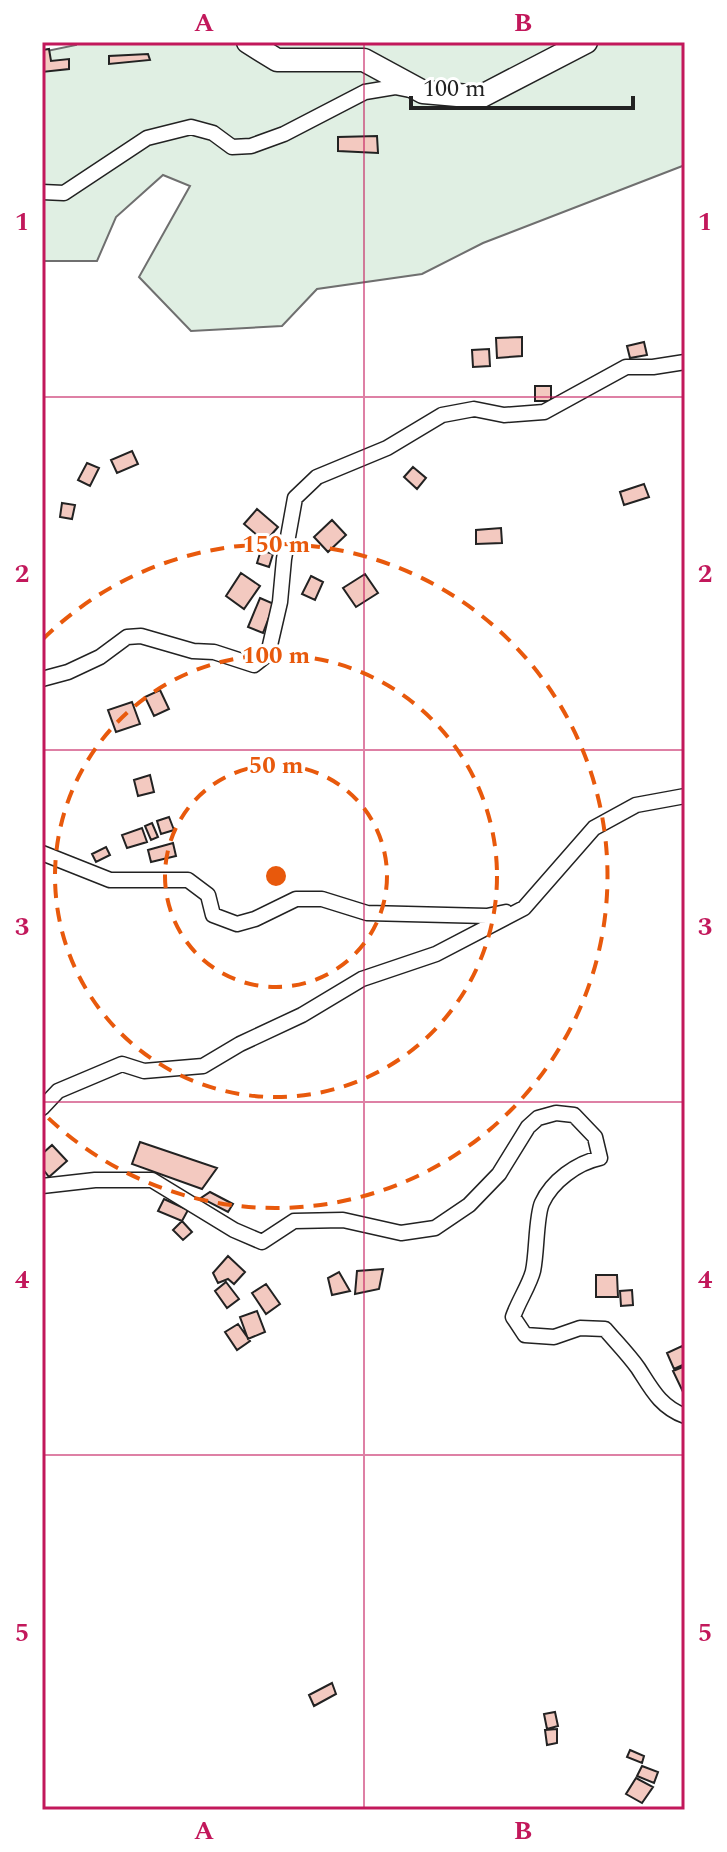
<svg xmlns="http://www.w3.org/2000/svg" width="727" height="1852" font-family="Spectral,serif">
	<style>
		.green { fill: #e0efe3; stroke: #6f6f6f; stroke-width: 2 }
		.building { fill: #f3c9c0; stroke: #222; stroke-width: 2 }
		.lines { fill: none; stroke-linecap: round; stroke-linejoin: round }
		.minor-casing { stroke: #222; stroke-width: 17 }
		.primary-casing { stroke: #222; stroke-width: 25 }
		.minor { stroke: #fff; stroke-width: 14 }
		.primary { stroke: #fff; stroke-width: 22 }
		.grid { fill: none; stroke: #c2185b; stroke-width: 2; stroke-opacity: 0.55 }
		.ring { fill: none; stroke: #e8590c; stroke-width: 4; stroke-dasharray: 14 10 }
		.centre { fill: #e8590c; stroke: #fff; stroke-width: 4 }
		.ring-label { font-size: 24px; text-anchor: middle; font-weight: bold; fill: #e8590c; stroke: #fff; stroke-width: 6; stroke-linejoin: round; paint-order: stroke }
		.neatline { fill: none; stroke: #c2185b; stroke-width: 3 }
		.grid-label { font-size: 26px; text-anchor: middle; font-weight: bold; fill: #c2185b }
	</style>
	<rect width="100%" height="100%" fill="#fff"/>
	<path class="green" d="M 76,42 L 685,42 L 685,165 L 483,243 L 422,274 L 317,289 L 282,326 L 191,331 L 139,277 L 190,186 L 163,175 L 116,217 L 97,261 L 42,261 L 42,52 L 76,45 Z"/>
	<path class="building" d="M 49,49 L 51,61 L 69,59 L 69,69 L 42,72 L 42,50 Z
		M 148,54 L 150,60 L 109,64 L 109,56 Z
		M 377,136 L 378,153 L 338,151 L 338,137 Z
		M 522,337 L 522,356 L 497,358 L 496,338 Z
		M 644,342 L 647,355 L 630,358 L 627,346 Z
		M 489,349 L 490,366 L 473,367 L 472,350 Z
		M 535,386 L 551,386 L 551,401 L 535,401 Z
		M 132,451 L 138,464 L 117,473 L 111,460 Z
		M 87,463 L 99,468 L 90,486 L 78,480 Z
		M 413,467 L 426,478 L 417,489 L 404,477 Z
		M 644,484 L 649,497 L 624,505 L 620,492 Z
		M 62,503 L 75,505 L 72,519 L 60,517 Z
		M 257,509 L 278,527 L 265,542 L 244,524 Z
		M 332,520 L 346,535 L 328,552 L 314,537 Z
		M 501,528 L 502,543 L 476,544 L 476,530 Z
		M 261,550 L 273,554 L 269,567 L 257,563 Z
		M 241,573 L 260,586 L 244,609 L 226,596 Z
		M 365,574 L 378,593 L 356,607 L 343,588 Z
		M 311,576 L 323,582 L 315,600 L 302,594 Z
		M 260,598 L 274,604 L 263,633 L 248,627 Z
		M 160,690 L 169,709 L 154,716 L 145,697 Z
		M 132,702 L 140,724 L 116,732 L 108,710 Z
		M 150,775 L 154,792 L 138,796 L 134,780 Z
		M 169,817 L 174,830 L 161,834 L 157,821 Z
		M 152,823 L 158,837 L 151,840 L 145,826 Z
		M 142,828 L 147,842 L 127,848 L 122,835 Z
		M 173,843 L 176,856 L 151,862 L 148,850 Z
		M 106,847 L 110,855 L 96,862 L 92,854 Z
		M 140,1142 L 217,1168 L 202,1189 L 132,1164 Z
		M 52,1145 L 67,1161 L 49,1177 L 42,1168 L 42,1154 Z
		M 210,1192 L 233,1204 L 228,1212 L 201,1198 Z
		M 164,1199 L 188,1210 L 182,1221 L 158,1211 Z
		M 182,1221 L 192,1232 L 183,1240 L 173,1230 Z
		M 228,1256 L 245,1272 L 234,1284 L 228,1279 L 218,1283 L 213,1273 Z
		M 383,1269 L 379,1289 L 355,1294 L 357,1271 Z
		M 339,1272 L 350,1291 L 332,1295 L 328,1278 Z
		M 596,1275 L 617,1275 L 618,1297 L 596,1297 Z
		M 226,1282 L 239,1299 L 227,1308 L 215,1291 Z
		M 266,1284 L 280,1304 L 266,1314 L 252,1293 Z
		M 632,1290 L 633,1305 L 621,1306 L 620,1291 Z
		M 257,1311 L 265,1332 L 248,1339 L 240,1317 Z
		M 238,1324 L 250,1341 L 237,1350 L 225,1332 Z
		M 682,1346 L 685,1353 L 685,1364 L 674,1369 L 667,1353 Z
		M 685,1366 L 685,1394 L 684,1394 L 673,1371 Z
		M 332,1683 L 336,1694 L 314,1706 L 309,1695 Z
		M 555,1712 L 558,1726 L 547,1729 L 544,1714 Z
		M 557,1729 L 557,1743 L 547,1745 L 545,1730 Z
		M 630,1750 L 644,1756 L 642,1763 L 627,1757 Z
		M 642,1766 L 658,1772 L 654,1783 L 637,1776 Z
		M 636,1778 L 653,1787 L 642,1803 L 626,1794 Z"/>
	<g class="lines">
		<defs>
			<path id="minor" d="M 42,192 L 64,193 L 147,138 L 191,127 L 213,133 L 232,147 L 251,146 L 284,134 L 365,92 L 395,87 L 410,90
				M 42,679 L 68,672 L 100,657 L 127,637 L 141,636 L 193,651 L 214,652 L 254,665 L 268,654 L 280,602 L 284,559 L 295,498 L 317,477 L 387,448 L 442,415 L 474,409 L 504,415 L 544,412 L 626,367 L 653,367 L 685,362
				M 42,853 L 110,880 L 188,880 L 208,895 L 213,915 L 237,924 L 255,919 L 296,899 L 322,899 L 367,913 L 487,916 L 506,912
				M 42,1108 L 58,1091 L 122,1064 L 144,1071 L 203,1066 L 240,1044 L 302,1015 L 362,979 L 436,954 L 524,908 L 594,828 L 636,805 L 685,796
				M 42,1186 L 95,1180 L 152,1180 L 234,1230 L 262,1242 L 294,1221 L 343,1220 L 401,1233 L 435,1228 L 469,1205 L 499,1174 L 528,1127 L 538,1118 L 556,1113 L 574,1115 L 595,1137 L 600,1158 C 577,1163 552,1181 542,1203 C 536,1216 537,1253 533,1271 C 530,1284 518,1302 513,1317 L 525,1335 L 554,1337 L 580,1328 L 605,1329 C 616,1342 628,1354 638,1368 C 651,1388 660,1407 685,1416"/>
			<path id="primary" d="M 248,42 L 277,60 L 364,60 L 423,92 L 480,97 L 586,42"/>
		</defs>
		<use href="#minor" class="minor-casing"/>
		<use href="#primary" class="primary-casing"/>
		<use href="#minor" class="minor"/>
		<use href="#primary" class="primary"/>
	</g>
	<path class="grid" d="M 364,42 L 364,1810M 42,397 L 685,397M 42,750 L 685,750M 42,1102 L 685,1102M 42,1455 L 685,1455"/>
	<g class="ring">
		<circle cx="276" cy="876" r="111"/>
		<circle cx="276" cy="876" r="221"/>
		<path d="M43 639A332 332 0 1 1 43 1113"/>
	</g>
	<circle cx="276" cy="876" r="12" class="centre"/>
	<g class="ring-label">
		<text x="276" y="552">150 m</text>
		<text x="276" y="663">100 m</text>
		<text x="276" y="773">50 m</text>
	</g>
	<rect width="727" height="1852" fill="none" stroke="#ffffff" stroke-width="88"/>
	<path d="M411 96v12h222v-12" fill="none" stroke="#222222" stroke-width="4"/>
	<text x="423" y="96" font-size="24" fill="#222222" stroke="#ffffff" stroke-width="6" paint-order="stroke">100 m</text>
	<rect x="44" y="44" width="639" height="1764" class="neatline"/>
	<g class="grid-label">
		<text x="204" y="31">A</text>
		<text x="523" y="31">B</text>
		<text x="22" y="230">1</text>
		<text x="705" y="230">1</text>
		<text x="22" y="582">2</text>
		<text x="705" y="582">2</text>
		<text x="22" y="935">3</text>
		<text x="705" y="935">3</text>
		<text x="22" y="1288">4</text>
		<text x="705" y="1288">4</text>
		<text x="22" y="1641">5</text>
		<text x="705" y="1641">5</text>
		<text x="204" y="1839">A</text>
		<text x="523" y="1839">B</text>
	</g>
</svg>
